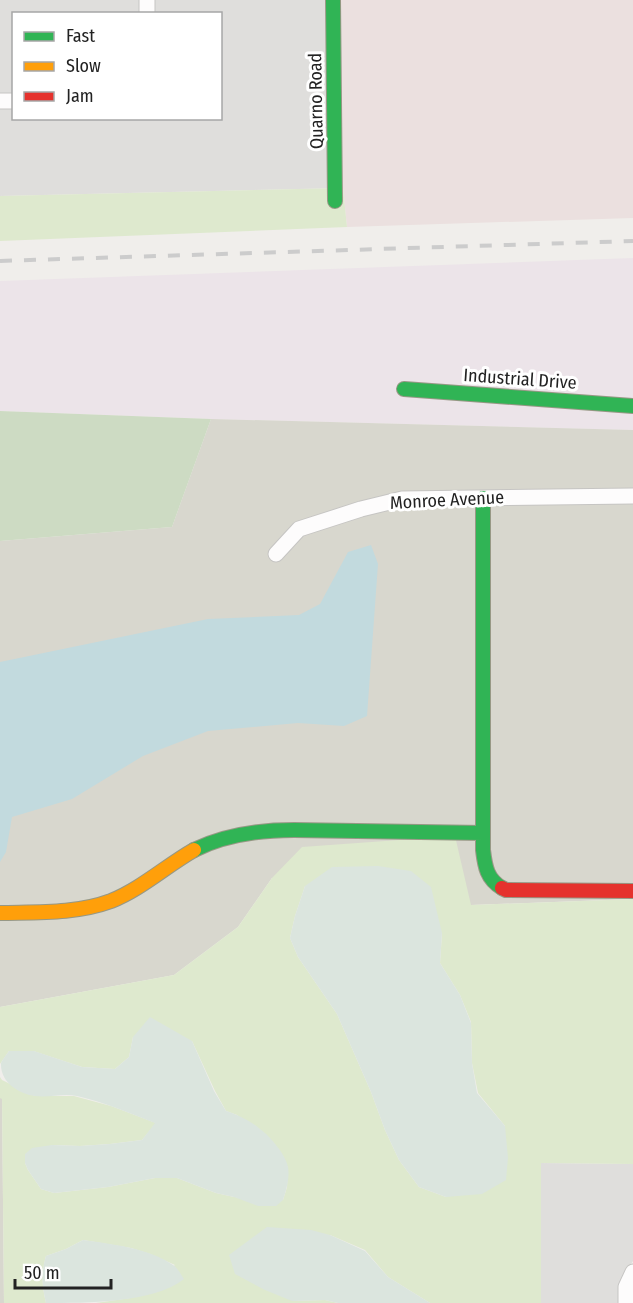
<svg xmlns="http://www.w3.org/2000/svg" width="633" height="1303" font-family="'Fira Sans Condensed',sans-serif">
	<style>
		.residential { fill: #dfdedc; fill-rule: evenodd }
		.commercial { fill: #ebe0df }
		.industrial { fill: #ece4e9 }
		.construction { fill: #d8d7ce }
		.grass { fill: #dee9ce; fill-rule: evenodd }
		.forest { fill: #cddbc3 }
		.wetland { fill: #dbe5de }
		.water { fill: #c2dade }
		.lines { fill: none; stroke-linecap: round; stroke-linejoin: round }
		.street-casing { stroke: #c6c5c3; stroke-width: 17 }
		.fast-casing { stroke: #979885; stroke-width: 16 }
		.slow-casing { stroke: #979885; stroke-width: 16 }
		.jam-casing { stroke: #979885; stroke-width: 16 }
		.street { stroke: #fdfcfc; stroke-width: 15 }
		.fast { stroke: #30b455; stroke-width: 14 }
		.slow { stroke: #ff9f0a; stroke-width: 14 }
		.jam { stroke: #e5322d; stroke-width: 14 }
		.rail { stroke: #ccc; stroke-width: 4; stroke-dasharray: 12 12; stroke-linecap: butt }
		.labels { text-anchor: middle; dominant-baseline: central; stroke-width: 6; stroke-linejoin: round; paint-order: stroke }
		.street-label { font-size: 18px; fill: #222; stroke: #fff }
	</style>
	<rect width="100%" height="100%" fill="#f0eeeb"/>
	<path class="residential" d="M 0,0 L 341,0 L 343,188 L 0,196 ZM 14,14 L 220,14 L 220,118 L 14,118 Z
		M 541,1163 L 633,1164 L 633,1261 L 623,1276 L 619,1287 L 618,1303 L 541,1303 Z"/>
	<path class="commercial" d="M 341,0 L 633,0 L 633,218 L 347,227 L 343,188 Z"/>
	<path class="industrial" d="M 633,258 L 633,430 L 211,419 L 0,411 L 0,281 Z"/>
	<path class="construction" d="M 211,419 L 633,430 L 633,899 L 471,905 L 272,878 L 238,927 L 174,975 L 0,1007 L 0,541 L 172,527 Z
		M 0,1098 L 2,1098 L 4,1303 L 0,1303 Z"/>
	<path class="grass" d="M 343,188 L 347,227 L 0,241 L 0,196 Z
		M 455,836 L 471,905 L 633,899 L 633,1164 L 541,1163 L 541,1303 L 430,1303 L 388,1277 L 365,1250 L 330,1235 L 292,1301 L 325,1300 L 338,1303 L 96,1303 L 130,1298 L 175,1265 L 150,1254 L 131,1248 L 83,1240 L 66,1249 L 46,1256 C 41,1273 42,1286 46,1303 L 4,1303 L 2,1099 L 0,1098 L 0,1077 L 2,1080 L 35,1096 L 74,1096 L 111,1106 L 156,1123 L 142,1140 L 110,1144 L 80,1146 L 52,1145 L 25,1163 L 28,1170 L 41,1189 L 54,1193 L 108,1187 L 155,1178 L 177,1178 L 216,1193 L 234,1197 L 283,1200 L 287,1187 L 288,1167 L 237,1115 L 226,1111 L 215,1091 L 192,1041 L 133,1037 L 129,1057 L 115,1069 L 82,1067 L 33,1051 L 9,1051 L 0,1064 L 0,1007 L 174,975 L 238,927 L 272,878 L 302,847 ZM 305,886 L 442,933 L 440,963 L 460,995 L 471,1022 L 472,1063 L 478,1093 L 505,1126 L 446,1197 L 419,1187 L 399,1160 L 385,1130 L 371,1092 L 337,1014 L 298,957 L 290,938 L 295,916 Z"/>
	<path class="forest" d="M 0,411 L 211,419 L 172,527 L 0,541 Z"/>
	<path class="wetland" d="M 378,866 L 411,871 L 431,887 L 442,933 L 440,963 L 460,995 L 471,1023 L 472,1063 L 477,1093 L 505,1126 L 508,1158 L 506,1180 L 482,1194 L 446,1197 L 419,1187 L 399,1160 L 385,1130 L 371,1092 L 337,1014 L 298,957 L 290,938 L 295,916 L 305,886 L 332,867 Z
		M 150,1017 L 192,1041 L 214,1091 L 226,1111 C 238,1115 251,1121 260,1129 C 270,1136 286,1155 288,1167 C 290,1178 286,1191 283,1200 L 276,1206 L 258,1206 L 234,1197 L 216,1193 L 177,1178 L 155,1178 L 108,1187 L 54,1193 L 41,1189 L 28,1170 L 25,1163 L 25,1154 L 32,1148 L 52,1145 L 80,1146 L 110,1144 L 142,1140 L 155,1123 C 130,1113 103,1102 77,1096 C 63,1093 49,1098 35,1096 C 20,1094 0,1083 1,1063 C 3,1059 6,1055 9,1051 L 34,1051 L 82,1067 L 115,1069 L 129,1057 L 133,1037 Z
		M 267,1227 L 311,1230 L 330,1235 L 365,1251 L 388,1277 L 430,1303 L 338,1303 L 325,1300 L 292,1301 L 265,1290 L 235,1274 L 229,1255 Z
		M 83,1240 C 111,1244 149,1248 173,1265 C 178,1268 181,1275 184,1279 C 154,1303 85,1303 46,1303 C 42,1286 41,1273 46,1256 L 66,1249 Z"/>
	<path class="water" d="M 371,545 L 378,564 L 367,716 L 344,726 L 298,723 L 208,731 L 143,756 L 72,799 L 12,817 L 6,852 L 0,862 L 0,662 L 208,619 L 299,615 L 320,604 L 348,552 Z"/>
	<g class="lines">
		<defs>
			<path id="street" d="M 147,0 L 147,14
				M 0,101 L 14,101
				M 276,554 L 299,529 L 361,509 L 402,499 L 633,496
				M 626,1303 L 626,1287 L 633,1272"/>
			<path id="fast" d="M 333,0 L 335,201
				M 404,389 L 633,406
				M 483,498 L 483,850 C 485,867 487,879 502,888
				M 194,850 C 226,834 260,830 294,830 L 483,833"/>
			<path id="slow" d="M 0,913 C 37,912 76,914 111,901 C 141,889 166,866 194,850"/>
			<path id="jam" d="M 502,888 L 506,890 L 633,891"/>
		</defs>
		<use href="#street" class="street-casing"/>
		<use href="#fast" class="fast-casing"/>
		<use href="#slow" class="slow-casing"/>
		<use href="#jam" class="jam-casing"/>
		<use href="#street" class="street"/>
		<use href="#fast" class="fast"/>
		<use href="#slow" class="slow"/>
		<use href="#jam" class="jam"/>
		<path class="rail" d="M 0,261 L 633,241"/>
	</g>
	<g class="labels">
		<g class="street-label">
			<text transform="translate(316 101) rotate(-91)">Quarno Road</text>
			<text transform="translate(520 379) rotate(4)">Industrial Drive</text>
			<text transform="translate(447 500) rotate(-3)">Monroe Avenue</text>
		</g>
	</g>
	<rect x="12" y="12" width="210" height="108" fill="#ffffff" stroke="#a7a7a7" stroke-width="1.5"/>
	<rect x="24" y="32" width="30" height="9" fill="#30b455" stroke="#a7a7a7" stroke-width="1.5"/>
	<text x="66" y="42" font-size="18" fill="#222222">Fast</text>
	<rect x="24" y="62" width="30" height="9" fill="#ff9f0a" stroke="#a7a7a7" stroke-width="1.5"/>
	<text x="66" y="72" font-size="18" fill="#222222">Slow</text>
	<rect x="24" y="92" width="30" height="9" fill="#e5322d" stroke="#a7a7a7" stroke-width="1.5"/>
	<text x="66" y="102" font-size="18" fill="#222222">Jam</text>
	<path d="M15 1279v9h96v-9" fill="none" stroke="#222222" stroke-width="3"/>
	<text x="24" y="1279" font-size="18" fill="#222222" stroke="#ffffff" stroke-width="4.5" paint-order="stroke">50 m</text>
</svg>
